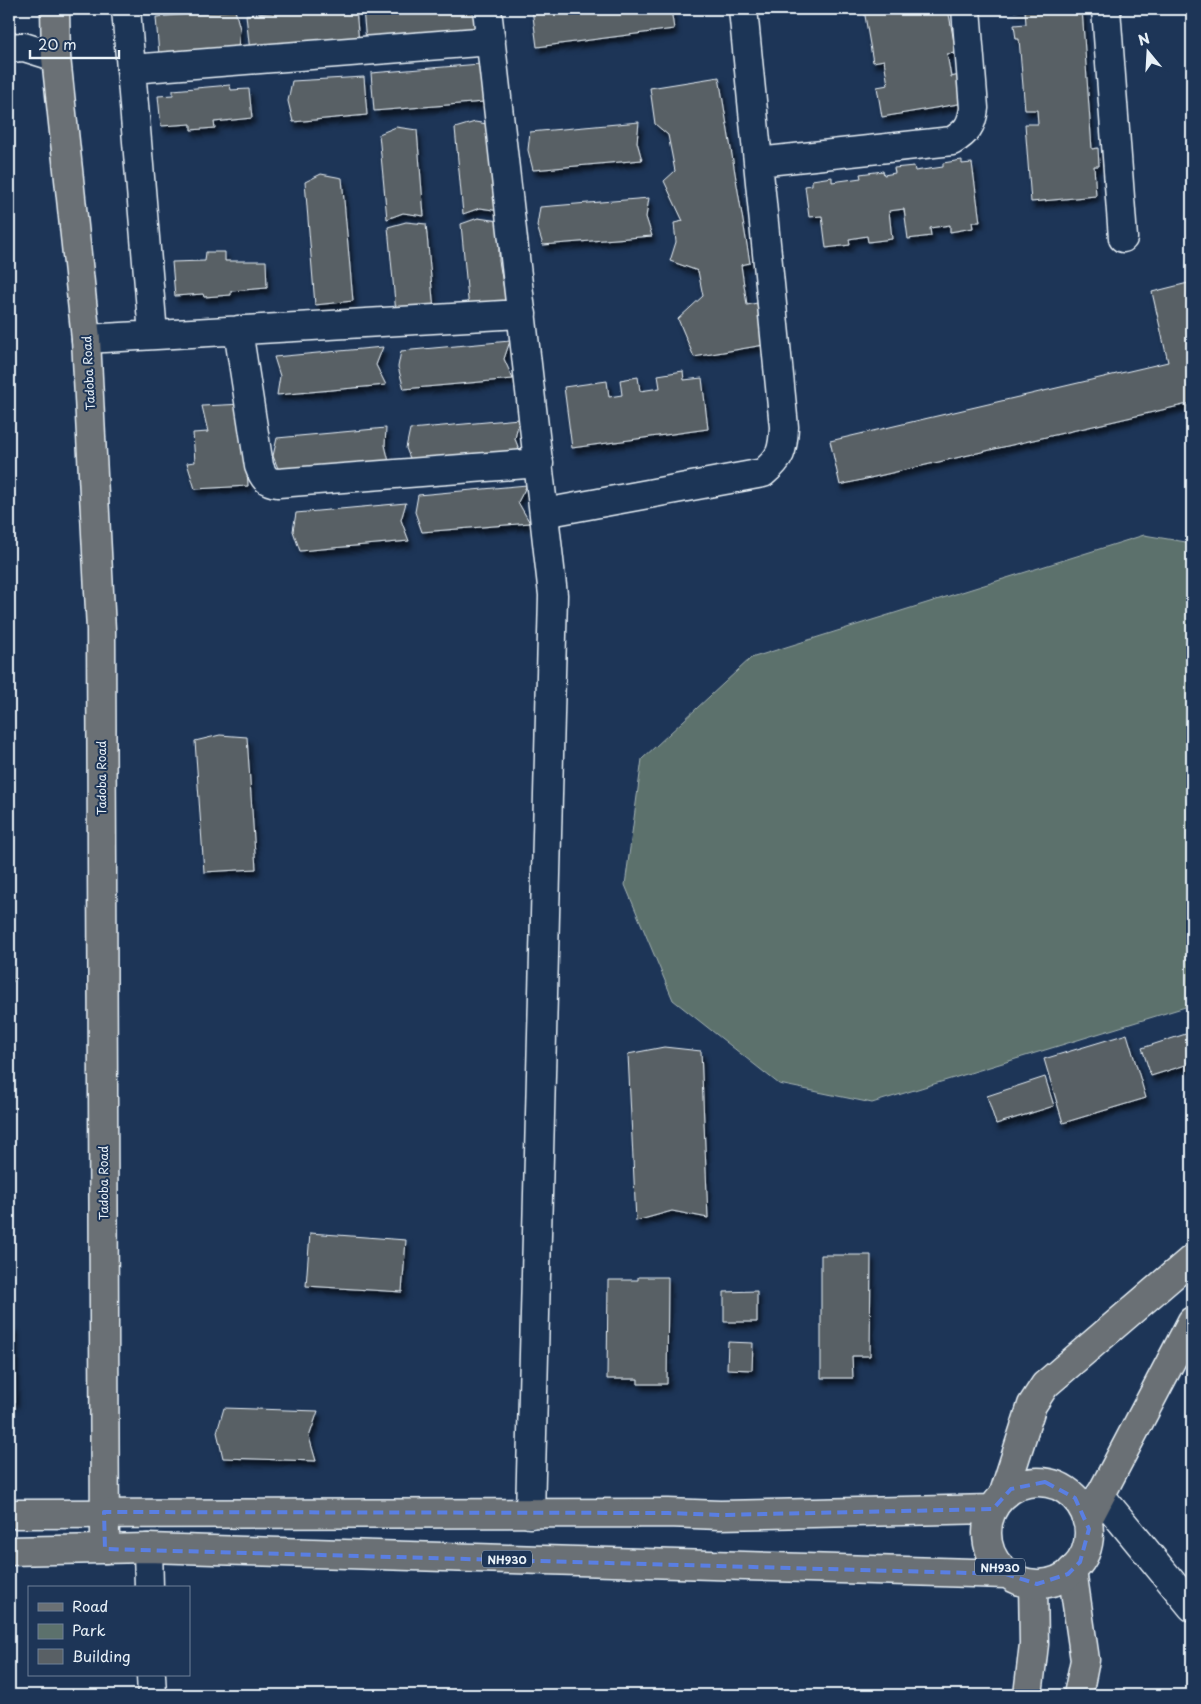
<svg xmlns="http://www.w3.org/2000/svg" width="1201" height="1704" font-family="'Playpen Sans',sans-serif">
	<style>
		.green { fill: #5c716c; stroke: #a2b1b2 }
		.building { fill: #596065; stroke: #e8f1f8; filter: url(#shadow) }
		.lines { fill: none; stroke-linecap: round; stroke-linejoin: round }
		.minor-casing { stroke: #e8f1f8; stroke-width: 31 }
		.major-casing { stroke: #e8f1f8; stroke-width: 31 }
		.highway-casing { stroke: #e8f1f8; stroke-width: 31 }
		.minor { stroke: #1d3557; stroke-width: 28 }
		.major { stroke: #6a7074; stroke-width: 28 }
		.highway { stroke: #6a7074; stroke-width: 28 }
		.marked { fill: none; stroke: #5a7fe2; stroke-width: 4; stroke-dasharray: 10 6; stroke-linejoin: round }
		.labels { text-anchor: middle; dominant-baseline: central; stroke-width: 4; stroke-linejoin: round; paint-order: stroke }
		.shield { fill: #1d3557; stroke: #abb9c8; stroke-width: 1 }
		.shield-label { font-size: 11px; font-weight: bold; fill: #e8f1f8 }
		.street-label { font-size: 12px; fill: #e8f1f8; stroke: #1d3557 }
	</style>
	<defs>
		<filter id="shadow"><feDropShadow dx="3" dy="5.5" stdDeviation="2.5" flood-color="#0009"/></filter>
	</defs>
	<rect width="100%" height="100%" fill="#1d3557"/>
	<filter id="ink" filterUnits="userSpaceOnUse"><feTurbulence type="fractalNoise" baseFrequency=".02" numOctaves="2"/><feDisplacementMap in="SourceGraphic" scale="10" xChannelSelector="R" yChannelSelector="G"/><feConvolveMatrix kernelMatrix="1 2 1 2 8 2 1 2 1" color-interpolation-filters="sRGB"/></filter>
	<g filter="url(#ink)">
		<path class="green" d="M 9,469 L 13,982 L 9,982 Z
			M 1144,535 L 1192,543 L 1192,1005 L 872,1103 L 779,1084 L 673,1000 L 625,885 L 642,759 L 751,658 Z"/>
		<path class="building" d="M 309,9 L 356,9 L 359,43 L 250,52 L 246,15 Z
			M 363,9 L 476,9 L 475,32 L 366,42 Z
			M 532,9 L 671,9 L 674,29 L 537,47 Z
			M 870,9 L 948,9 L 956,53 L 947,54 L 951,77 L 959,75 L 964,103 L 882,117 L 877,87 L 888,85 L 884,60 L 873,62 L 864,10 Z
			M 1014,9 L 1082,9 L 1092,149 L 1098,148 L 1099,166 L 1094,166 L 1096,196 L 1031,202 L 1025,124 L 1038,124 L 1037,110 L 1025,110 L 1019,39 L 1016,39 L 1014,25 L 1026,24 L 1025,10 L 1014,11 Z
			M 235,10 L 240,29 L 238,48 L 159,55 L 156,17 Z
			M 480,64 L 484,102 L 374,111 L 371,73 Z
			M 364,77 L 367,115 L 293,122 L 288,101 L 292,81 Z
			M 719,77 L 750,263 L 741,265 L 747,305 L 757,303 L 764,345 L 694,357 L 678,319 L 703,296 L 698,271 L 670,261 L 676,242 L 674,223 L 683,221 L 664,181 L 675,171 L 668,135 L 655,124 L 650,88 Z
			M 230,85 L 231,90 L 249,89 L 252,118 L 214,122 L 215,128 L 191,130 L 191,124 L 161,126 L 158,96 L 173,95 L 173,90 Z
			M 475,122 L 493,125 L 500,211 L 480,208 L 463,214 L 455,128 Z
			M 639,122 L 637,142 L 642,160 L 533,170 L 528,150 L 530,132 Z
			M 396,127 L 417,130 L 424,216 L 403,213 L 387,219 L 379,134 Z
			M 962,160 L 962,164 L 972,163 L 980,222 L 972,222 L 973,228 L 950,232 L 950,225 L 930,228 L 931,236 L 908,239 L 904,209 L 889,211 L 892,239 L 868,242 L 867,236 L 849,239 L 850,245 L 826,248 L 822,216 L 809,217 L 805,186 L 812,185 L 812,180 L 832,177 L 832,182 L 861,178 L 860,174 L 883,171 L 884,175 L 895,173 L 894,168 L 914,166 L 915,171 L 943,167 L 943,163 Z
			M 321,174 L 342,178 L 353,301 L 315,305 L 305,182 Z
			M 649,198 L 646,217 L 652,236 L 543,245 L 537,226 L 540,207 Z
			M 478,218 L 499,221 L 499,261 L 507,307 L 469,310 L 461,224 Z
			M 406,222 L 426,224 L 434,310 L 396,313 L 388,227 Z
			M 206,252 L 225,252 L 225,261 L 266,261 L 267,288 L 231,291 L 231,295 L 204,297 L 203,294 L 175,296 L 172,262 L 205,261 Z
			M 1192,282 L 1192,403 L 840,485 L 830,441 L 1168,362 L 1152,292 Z
			M 510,341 L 504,359 L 513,379 L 404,389 L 398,367 L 401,351 Z
			M 383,347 L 376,365 L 386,385 L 277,395 L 280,376 L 274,357 Z
			M 683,371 L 684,380 L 702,378 L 708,429 L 572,448 L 564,387 L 607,381 L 609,397 L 622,395 L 620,380 L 638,377 L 640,391 L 660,388 L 658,375 Z
			M 244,404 L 248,486 L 195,489 L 187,463 L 195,462 L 193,433 L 208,432 L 202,406 Z
			M 519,419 L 515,439 L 522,457 L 413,466 L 406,448 L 410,429 Z
			M 386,428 L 385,445 L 390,466 L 281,476 L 273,456 L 277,438 Z
			M 527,485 L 518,502 L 530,523 L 422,532 L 415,512 L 418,495 Z
			M 406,503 L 401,520 L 409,541 L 300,551 L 293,531 L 296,513 Z
			M 220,735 L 247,737 L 256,869 L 204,872 L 195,741 Z
			M 1192,1032 L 1192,1063 L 1151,1076 L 1142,1048 Z
			M 1127,1034 L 1146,1098 L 1063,1123 L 1044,1059 Z
			M 664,1047 L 701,1051 L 708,1218 L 672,1211 L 636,1221 L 628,1054 Z
			M 1045,1077 L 1054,1106 L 996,1124 L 987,1096 Z
			M 310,1233 L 406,1240 L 402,1292 L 306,1286 Z
			M 821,1255 L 871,1255 L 870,1356 L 852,1356 L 853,1378 L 821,1378 Z
			M 638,1277 L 668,1277 L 667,1384 L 638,1384 L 638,1379 L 607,1379 L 608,1280 L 638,1280 Z
			M 757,1291 L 757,1322 L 724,1322 L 724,1292 Z
			M 9,1327 L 14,1327 L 15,1402 L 9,1402 Z
			M 728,1342 L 753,1343 L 752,1370 L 727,1369 Z
			M 224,1408 L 318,1411 L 309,1437 L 316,1461 L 223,1458 L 217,1432 Z"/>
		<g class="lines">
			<defs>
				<path id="minor" d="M 126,9 L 153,334
					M 487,9 L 553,595 L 530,1514
					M 1106,9 L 1123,238
					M 9,48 L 24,47 L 56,57
					M 131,69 L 491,41
					M 758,162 L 952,141 C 967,132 972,125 974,108 L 966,9
					M 238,330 L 259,466 C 263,477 266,482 278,483 L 539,463
					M 86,339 L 522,314
					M 544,513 L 763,473 C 781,458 783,451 784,427 L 743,9
					M 1100,1495 L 1192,1607
					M 148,1548 L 149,1588
					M 151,1675 L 152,1695"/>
				<path id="major" d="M 55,9 L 56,57 L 86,339 L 101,630 L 105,1549
					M 1072,1570 L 1085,1660 L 1078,1695
					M 1028,1695 L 1034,1644 L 1033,1584"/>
				<path id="highway" d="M987 1533a51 51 0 1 1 102 0a51 51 0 1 1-102 0Z
					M 1003,1496 L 1032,1405 L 1045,1385 L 1192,1259
					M 9,1514 L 668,1513 L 720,1515 L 993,1509
					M 1087,1521 L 1192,1321
					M 9,1551 L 148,1548 L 1006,1574"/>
			</defs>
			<use href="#minor" class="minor-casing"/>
			<use href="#major" class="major-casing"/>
			<use href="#highway" class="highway-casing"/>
			<use href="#minor" class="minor"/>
			<use href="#major" class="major"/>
			<use href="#highway" class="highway"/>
		</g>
	</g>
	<path class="marked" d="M 1045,1482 L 1075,1498 L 1089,1529 L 1080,1562 L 1068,1574 L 1037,1584 L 1006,1574 L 105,1549 L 104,1512 L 668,1513 L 720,1515 L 993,1509 L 1011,1489 Z"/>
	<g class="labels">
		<g class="shield">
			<rect x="482" y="1550.5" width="50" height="17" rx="4"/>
			<rect x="975" y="1558.5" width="50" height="17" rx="4"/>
		</g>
		<g class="shield-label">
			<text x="507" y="1559">NH930</text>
			<text x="1000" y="1567">NH930</text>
		</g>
		<g class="street-label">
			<text transform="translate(88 373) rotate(-93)">Tadoba Road</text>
			<text transform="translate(101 778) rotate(-90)">Tadoba Road</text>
			<text transform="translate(103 1183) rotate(-90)">Tadoba Road</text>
		</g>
	</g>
	<rect width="1201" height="1704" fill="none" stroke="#1d3557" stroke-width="30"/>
	<rect x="15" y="15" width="1171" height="1674" fill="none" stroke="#e8f1f8" stroke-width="2" filter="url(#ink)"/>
	<rect x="28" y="1586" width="162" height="90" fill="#1d3557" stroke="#6e8097"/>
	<rect x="38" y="1603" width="25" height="8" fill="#6a7074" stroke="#6e8097"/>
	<text x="72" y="1612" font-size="15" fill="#e8f1f8">Road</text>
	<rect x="38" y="1624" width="25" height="15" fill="#5c716c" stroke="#6e8097"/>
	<text x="72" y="1636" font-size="15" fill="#e8f1f8">Park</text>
	<rect x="38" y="1649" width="25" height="15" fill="#596065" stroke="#6e8097"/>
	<text x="72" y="1662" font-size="15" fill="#e8f1f8">Building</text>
	<g transform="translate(1148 52) rotate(342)" stroke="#1d3557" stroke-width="4" paint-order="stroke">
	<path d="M0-4L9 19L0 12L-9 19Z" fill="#e8f1f8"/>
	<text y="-8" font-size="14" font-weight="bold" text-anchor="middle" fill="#e8f1f8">N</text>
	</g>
	<path d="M30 50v8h89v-8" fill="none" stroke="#e8f1f8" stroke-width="2.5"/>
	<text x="38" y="50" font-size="15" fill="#e8f1f8" stroke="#1d3557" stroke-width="4" paint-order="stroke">20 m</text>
</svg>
